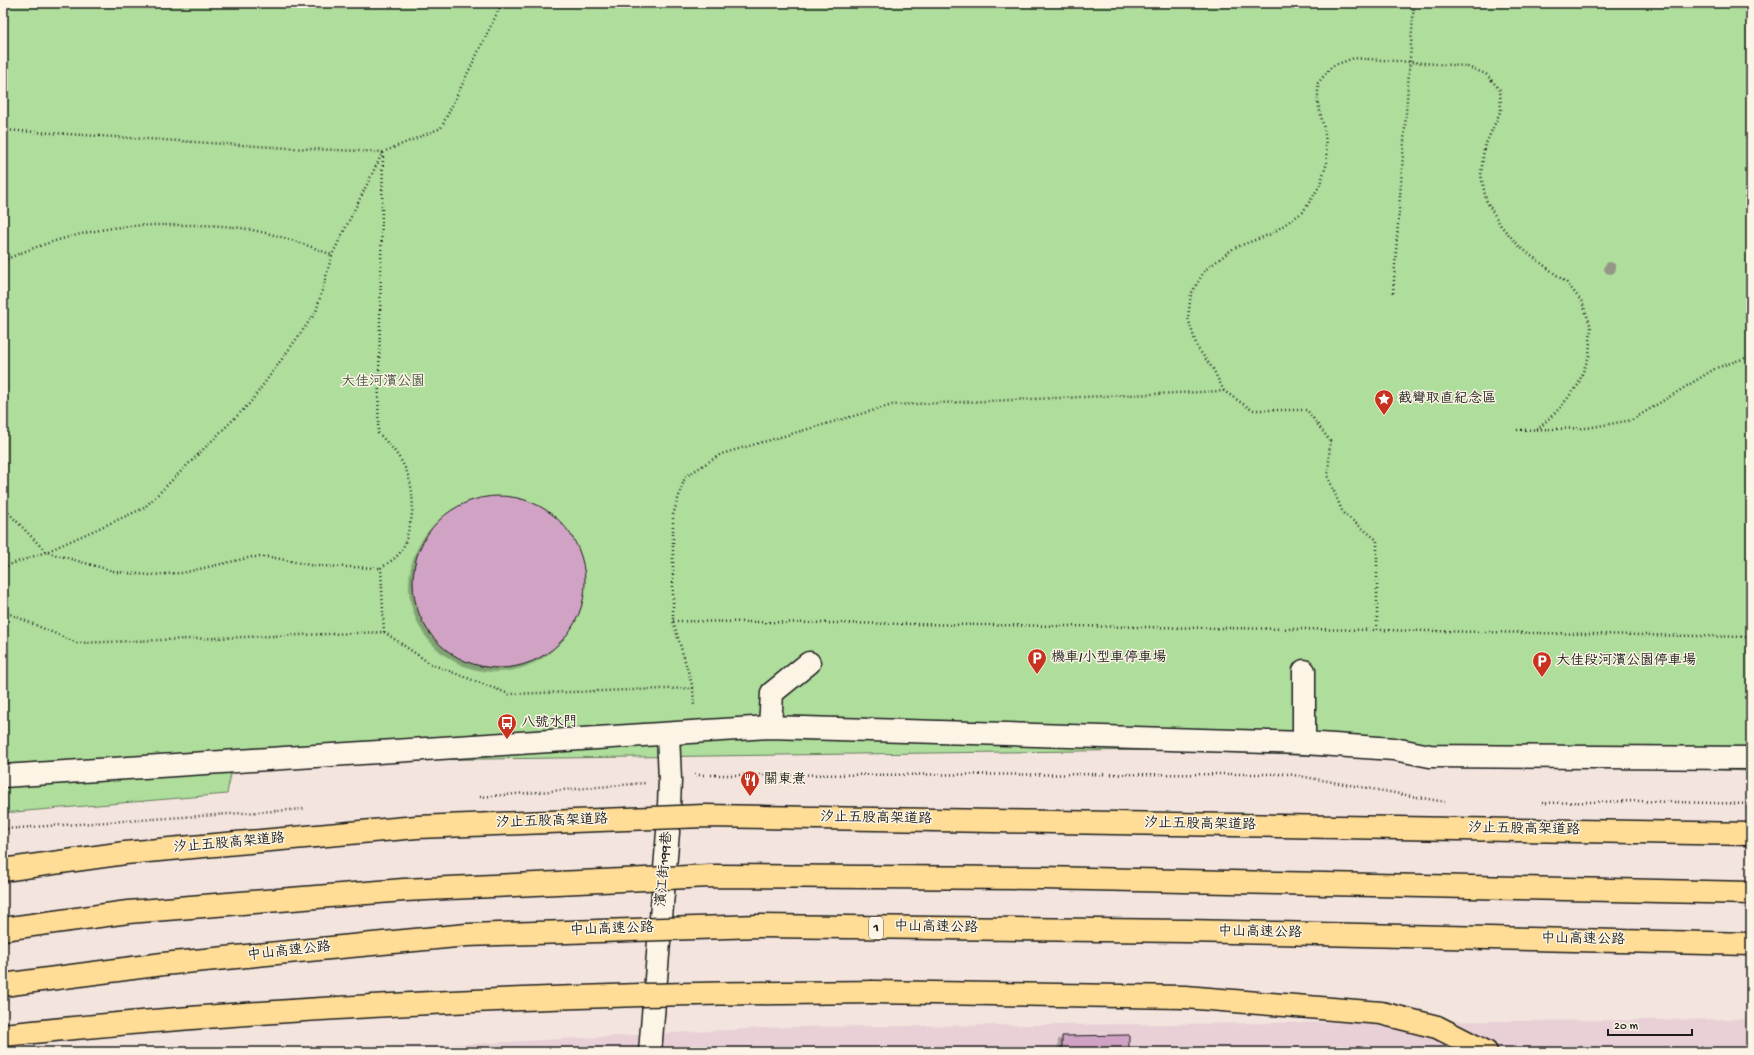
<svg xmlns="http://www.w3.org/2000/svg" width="1754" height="1055" font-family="'Gochi Hand','LXGW WenKai TC',sans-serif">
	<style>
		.built { fill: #e8d0d6 }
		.green { fill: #aedd9c; stroke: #657c5c }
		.building { fill: #d0a2c4; stroke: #1c1c1c; filter: url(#shadow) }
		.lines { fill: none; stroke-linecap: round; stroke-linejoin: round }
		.minor-casing { stroke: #1c1c1c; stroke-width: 25 }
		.highway-casing { stroke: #1c1c1c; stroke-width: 25 }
		.path { stroke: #1c1c1c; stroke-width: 2.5; stroke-dasharray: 1 3; stroke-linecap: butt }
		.minor { stroke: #fcf5e5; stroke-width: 22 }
		.highway { stroke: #ffdd96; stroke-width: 22 }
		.highway-bridge-casing { stroke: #1c1c1c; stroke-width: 25; stroke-linecap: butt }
		.highway-bridge { stroke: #ffdd96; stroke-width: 22 }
		.tree { fill: #959688 }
		.labels { text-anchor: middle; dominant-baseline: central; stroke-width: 3; stroke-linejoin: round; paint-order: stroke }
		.shield { fill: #fcf5e5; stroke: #5f5d58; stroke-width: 1 }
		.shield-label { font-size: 13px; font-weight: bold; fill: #1c1c1c }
		.park-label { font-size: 14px; fill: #485642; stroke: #fcf5e5 }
		.poi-label { font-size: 14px; fill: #1c1c1c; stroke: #fcf5e5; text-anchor: start }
		.street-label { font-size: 14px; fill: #1c1c1c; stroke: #fcf5e5 }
	</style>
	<defs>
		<filter id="shadow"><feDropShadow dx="-3.5" dy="3.5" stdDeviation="0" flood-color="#0004"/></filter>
	</defs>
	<rect width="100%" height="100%" fill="#f3e4de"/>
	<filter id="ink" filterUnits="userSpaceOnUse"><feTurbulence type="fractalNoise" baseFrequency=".025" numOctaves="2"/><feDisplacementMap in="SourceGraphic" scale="8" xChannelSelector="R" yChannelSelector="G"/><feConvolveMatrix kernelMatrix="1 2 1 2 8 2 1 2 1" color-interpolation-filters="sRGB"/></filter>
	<g filter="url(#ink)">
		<path class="built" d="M 1751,1019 L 1751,1052 L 323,1052 L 785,1027 Z"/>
		<path class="green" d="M 3,3 L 1751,3 L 1751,771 L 1155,750 L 335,761 L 231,771 L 227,794 L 3,813 Z"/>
		<path class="building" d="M413 582a86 86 0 1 1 172 0a86 86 0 1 1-172 0Z
			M 1129,1035 L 1129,1052 L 1062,1052 L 1062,1036 Z"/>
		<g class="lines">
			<defs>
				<path id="minor" d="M 1304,671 L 1304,743
					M 770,727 L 772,693 L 809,663
					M 3,776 L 770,727 L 1304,743 L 1394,749 L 1430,756 L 1751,758
					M 650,1052 L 668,832 L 670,780 L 668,734"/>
				<path id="highway" d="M 873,992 L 1185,997 L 1381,1013 L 1437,1027 L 1486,1052"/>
			</defs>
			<use href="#minor" class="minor-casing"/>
			<use href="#highway" class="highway-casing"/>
			<path class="path" d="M 3,130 L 289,148 L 383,152 L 441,128 L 502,3
				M 383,153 L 378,433 C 385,440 393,448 398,456 C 414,478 416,507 408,532 C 406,541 403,551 396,557 C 392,561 386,564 381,568 L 384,632
				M 3,261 C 40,243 88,230 129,226 C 145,225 161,225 177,225 C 199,225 220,225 241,228 C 272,233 303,243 332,255
				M 1393,293 L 1414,3
				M 1517,430 L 1587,428 L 1632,420 L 1716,368 L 1745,358 L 1751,360
				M 3,507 L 46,552 L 117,572 L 150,575 L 182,573 L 252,557 L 270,557 L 315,566 L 381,568
				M 3,567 L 46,552 L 144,508 L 250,403 L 316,312 L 332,255 L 383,152
				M 3,611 L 77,643 L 384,632 L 431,664 L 509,694 L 693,688 L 694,707
				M 673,621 L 1377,630 L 1751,637
				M 1377,630 L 1377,540 L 1343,513 L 1328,477 L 1330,441 L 1307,410 L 1252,410 L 1224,391 L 1213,369 L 1197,347 L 1188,318 L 1191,294 L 1205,270 L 1234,248 L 1271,234 L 1303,212 L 1319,187 L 1327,163 L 1325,133 L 1318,103 L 1318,83 L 1332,66 L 1354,58 L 1465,66 L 1486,74 L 1500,90 L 1501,110 L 1484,148 L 1481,175 L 1486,200 L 1501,226 L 1520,247 L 1567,283 L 1582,302 L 1591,327 L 1589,356 L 1578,385 L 1560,408 L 1537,430
				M 693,688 L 673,621 L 673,515 L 685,477 L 721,454 L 892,405 L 1224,391
				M 695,775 L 1288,774 L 1445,802
				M 480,797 L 645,783
				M 1542,803 L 1636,801 L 1751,804
				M 3,829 L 304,809"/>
			<use href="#minor" class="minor"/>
			<use href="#highway" class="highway"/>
			<defs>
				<path id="highway-bridge" d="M 3,870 L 125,853 L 417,827 L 704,816 L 1751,834
					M 3,929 L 128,912 L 404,890 L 710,876 L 1042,878 L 1751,893
					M 3,985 L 163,964 L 467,935 L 759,926 L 1186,931 L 1751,944
					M 3,1035 C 205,1014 408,1002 610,996 C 698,993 786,993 873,992"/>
			</defs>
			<use href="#highway-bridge" class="highway-bridge-casing"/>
			<use href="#highway-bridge" class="highway-bridge"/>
		</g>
		<circle class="tree" cx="1610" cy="268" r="6"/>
	</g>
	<defs>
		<symbol id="sight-pin" viewBox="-11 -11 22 30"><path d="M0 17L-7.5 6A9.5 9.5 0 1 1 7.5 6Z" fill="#c8321e" stroke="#fcf5e5"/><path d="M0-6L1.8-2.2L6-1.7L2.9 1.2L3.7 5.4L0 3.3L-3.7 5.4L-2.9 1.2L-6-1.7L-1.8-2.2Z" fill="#fff"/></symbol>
		<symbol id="parking-pin" viewBox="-11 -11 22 30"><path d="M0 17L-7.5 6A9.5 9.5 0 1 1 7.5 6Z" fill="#c8321e" stroke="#fcf5e5"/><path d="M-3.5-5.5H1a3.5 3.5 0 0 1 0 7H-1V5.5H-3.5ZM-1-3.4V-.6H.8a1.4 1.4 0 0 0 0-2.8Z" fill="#fff"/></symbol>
		<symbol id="bus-pin" viewBox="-11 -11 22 30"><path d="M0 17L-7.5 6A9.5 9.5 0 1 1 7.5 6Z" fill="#c8321e" stroke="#fcf5e5"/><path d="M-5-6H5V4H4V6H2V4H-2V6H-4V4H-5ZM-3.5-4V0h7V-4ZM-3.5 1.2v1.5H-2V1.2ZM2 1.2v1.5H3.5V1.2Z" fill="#fff"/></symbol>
		<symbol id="restaurant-pin" viewBox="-11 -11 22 30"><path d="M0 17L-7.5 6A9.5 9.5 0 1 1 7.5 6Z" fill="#c8321e" stroke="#fcf5e5"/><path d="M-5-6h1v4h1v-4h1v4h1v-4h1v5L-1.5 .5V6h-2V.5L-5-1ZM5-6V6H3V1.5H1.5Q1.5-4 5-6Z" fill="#fff"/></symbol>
	</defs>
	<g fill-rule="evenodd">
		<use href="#sight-pin" x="1373" y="388" width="22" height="30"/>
		<use href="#parking-pin" x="1026" y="647" width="22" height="30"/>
		<use href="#parking-pin" x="1531" y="650" width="22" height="30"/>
		<use href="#bus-pin" x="496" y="712" width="22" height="30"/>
		<use href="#restaurant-pin" x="739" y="769" width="22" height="30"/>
	</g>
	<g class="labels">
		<rect class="shield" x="869" y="917" width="14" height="22" rx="3"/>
		<g class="shield-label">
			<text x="876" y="928">1</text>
		</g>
		<g class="park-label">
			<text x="383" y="382">大佳河濱公園</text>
		</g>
		<g class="poi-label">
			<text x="1398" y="399">截彎取直紀念區</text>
			<text x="1051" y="658">機車/小型車停車場</text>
			<text x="1556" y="661">大佳段河濱公園停車場</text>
			<text x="521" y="723">八號水門</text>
			<text x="764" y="780">關東煮</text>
		</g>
		<g class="street-label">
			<text transform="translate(876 819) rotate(1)">汐止五股高架道路</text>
			<text transform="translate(552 822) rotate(-2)">汐止五股高架道路</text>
			<text transform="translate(1200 825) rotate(1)">汐止五股高架道路</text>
			<text transform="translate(1524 830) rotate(1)">汐止五股高架道路</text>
			<text transform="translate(229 844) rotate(-5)">汐止五股高架道路</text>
			<text transform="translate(665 869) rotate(-85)">濱江街199巷</text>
			<text transform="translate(936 928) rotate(1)">中山高速公路</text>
			<text transform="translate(612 930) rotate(-2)">中山高速公路</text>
			<text transform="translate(1260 933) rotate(1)">中山高速公路</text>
			<text transform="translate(1583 940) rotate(1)">中山高速公路</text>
			<text transform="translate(289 952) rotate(-6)">中山高速公路</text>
		</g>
	</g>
	<rect width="1754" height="1055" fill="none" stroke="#fcf5e5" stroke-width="16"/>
	<rect x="8" y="8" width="1738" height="1039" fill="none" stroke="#1c1c1c" stroke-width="1.5" filter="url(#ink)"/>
	<path d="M1608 1029v6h84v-6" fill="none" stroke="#1c1c1c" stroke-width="2"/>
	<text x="1614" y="1029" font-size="12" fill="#1c1c1c" stroke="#fcf5e5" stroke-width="3" paint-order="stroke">20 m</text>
</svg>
